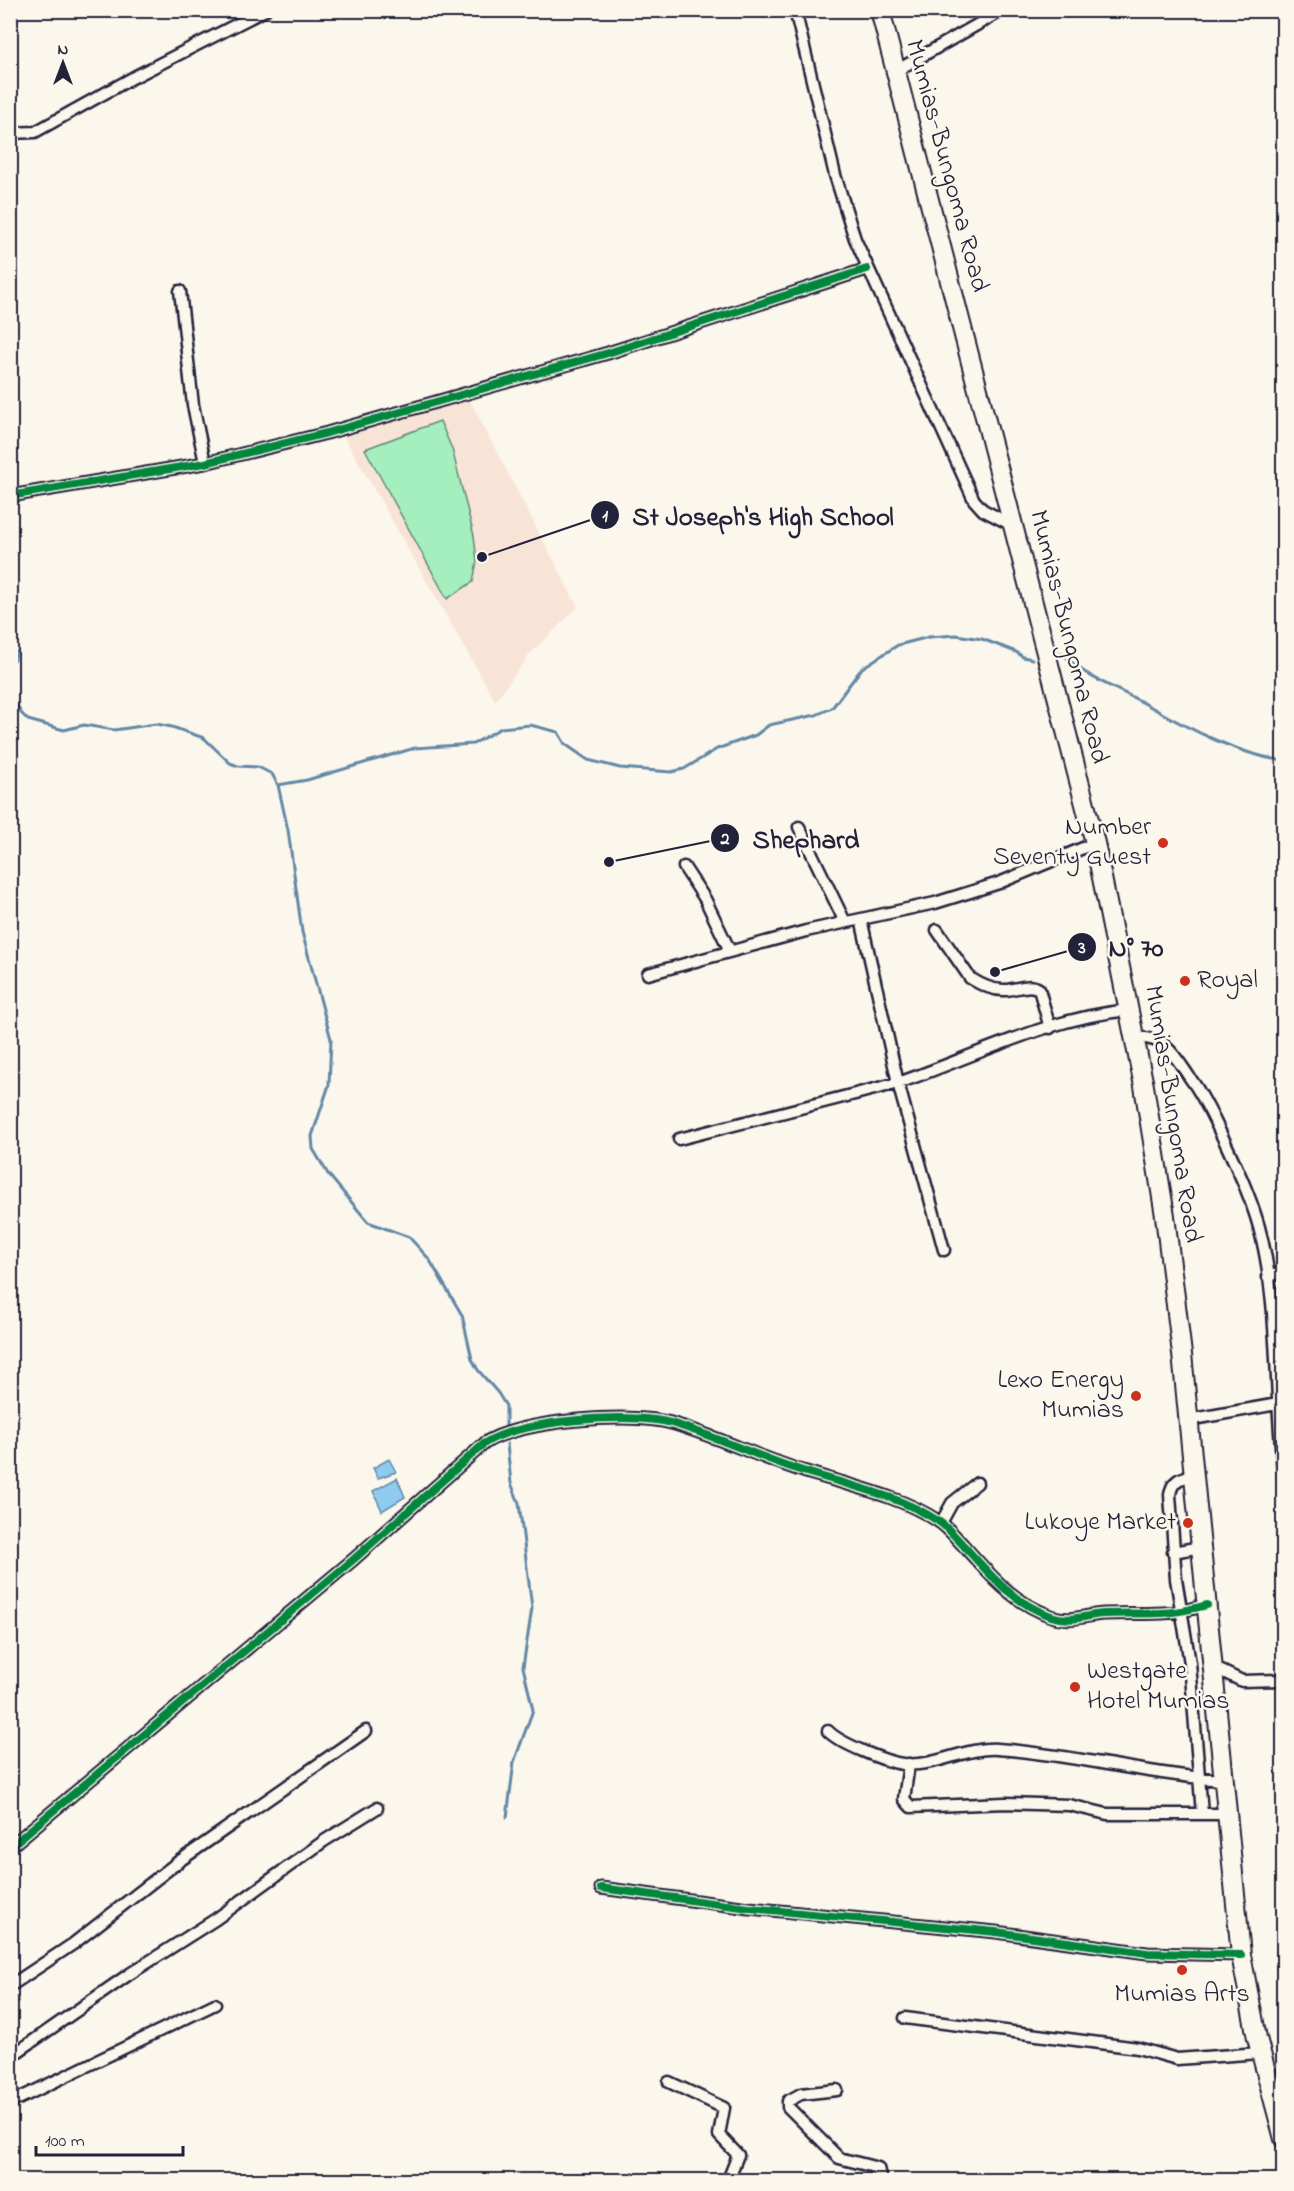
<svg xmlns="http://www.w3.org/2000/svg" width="1294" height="2191" font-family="'Indie Flower',sans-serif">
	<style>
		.built { fill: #f8e4d7 }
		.green { fill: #a5eebd; stroke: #64887c; stroke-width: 1.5 }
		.water { fill: #8ecbee; stroke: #6387a6; stroke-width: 1.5 }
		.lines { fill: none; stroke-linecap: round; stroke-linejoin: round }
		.stream { stroke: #6387a6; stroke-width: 3 }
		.street-casing { stroke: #22223b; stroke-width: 15 }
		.highway-casing { stroke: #22223b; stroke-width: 22 }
		.street { stroke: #fbf7ec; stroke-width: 10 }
		.highway { stroke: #fbf7ec; stroke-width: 18 }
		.cycleway-casing { stroke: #fbf7ec; stroke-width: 11 }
		.cycleway { stroke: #00873e; stroke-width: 8 }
		.poi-dot { fill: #c8321e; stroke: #fbf7ec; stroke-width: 2 }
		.labels { text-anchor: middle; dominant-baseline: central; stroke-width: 5; stroke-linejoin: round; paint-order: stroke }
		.street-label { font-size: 26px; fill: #22223b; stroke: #fbf7ec }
		.poi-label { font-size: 26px; fill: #22223b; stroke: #fbf7ec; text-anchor: end }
		.leader { fill: none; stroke: #22223b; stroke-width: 2 }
		.callout-dot { fill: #22223b; stroke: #fbf7ec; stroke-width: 2 }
		.mark-label { font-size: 18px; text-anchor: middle; font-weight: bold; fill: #fff }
		.callout-label { font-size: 27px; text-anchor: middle; font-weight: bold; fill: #22223b; stroke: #fbf7ec; stroke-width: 5; stroke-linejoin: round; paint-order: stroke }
	</style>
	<rect width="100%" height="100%" fill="#fbf7ec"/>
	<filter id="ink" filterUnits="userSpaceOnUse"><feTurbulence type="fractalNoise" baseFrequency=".0167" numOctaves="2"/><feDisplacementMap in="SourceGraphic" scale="12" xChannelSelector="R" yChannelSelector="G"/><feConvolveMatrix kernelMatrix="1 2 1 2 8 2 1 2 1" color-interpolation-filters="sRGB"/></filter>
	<g filter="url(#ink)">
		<path class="built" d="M 468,397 L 578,607 L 531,653 L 495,701 L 343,435 Z"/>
		<path class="green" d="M 440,421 L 452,449 L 474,536 L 477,561 L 473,582 L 447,599 L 365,449 Z"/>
		<path class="water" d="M 389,1459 L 396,1472 L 378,1478 L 373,1468 Z
			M 397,1478 L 405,1497 L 382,1511 L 373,1491 Z"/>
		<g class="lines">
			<path class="stream" d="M 10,647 L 16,652 L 15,658 L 10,664
				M 1060,654 L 1064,655 C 1089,681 1121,689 1151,707 C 1191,730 1238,754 1284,761
				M 10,694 L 21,713 L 28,720 L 64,730 L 84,725 L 114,730 L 156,724 L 172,727 L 204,738 L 230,763 L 238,766 L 258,767 L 272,774 L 278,785 L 288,830 L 302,932 L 331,1039 L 329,1085 L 312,1136 L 313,1149 L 328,1174 L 368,1222 L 409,1237 L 429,1259 L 462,1315 L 472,1359 L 478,1370 L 498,1393 L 506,1406 L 506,1429
				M 278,785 L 307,780 L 415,748 L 473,744 L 501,728 L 530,725 L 558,732 L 565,744 L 588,760 L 620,768 L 671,772 L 684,769 L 717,749 L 756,735 L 769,725 L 816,715 L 832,708 L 862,668 L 898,645 L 929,637 L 956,635 L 982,639 L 1016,652 L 1023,657 L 1032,659
				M 507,1444 L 511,1483 L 519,1503 L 532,1608 L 523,1667 L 533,1710 L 514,1762 L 507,1817"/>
			<defs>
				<path id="street" d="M 795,10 L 835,175 L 855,239 L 974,500 L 983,510 L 1012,525
					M 894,72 L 1003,10
					M 10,133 L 35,132 L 134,77 L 265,10
					M 180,291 L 193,405 L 205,463
					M 10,496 L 205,463 L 327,433 L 608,353 L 867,269
					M 799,827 L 845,922
					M 684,867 L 705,899 L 730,951
					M 861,919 L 898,1083 C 974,1057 1049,1017 1130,1010
					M 937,930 L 970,978 C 981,985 994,991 1006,990 C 1017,989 1029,983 1039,989 L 1050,1028
					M 648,974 L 806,931 L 935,903 L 999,883 L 1095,843
					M 1135,1038 C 1165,1035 1175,1056 1190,1078 C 1205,1098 1214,1120 1225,1142 C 1238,1170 1251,1198 1259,1227 C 1280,1305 1274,1397 1284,1478
					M 679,1139 L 898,1083 L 944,1250
					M 1268,1277 L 1284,1272
					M 1188,1420 L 1283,1403
					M 1194,1475 C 1180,1478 1172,1480 1170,1495 L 1176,1579 L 1190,1663 L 1202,1814
					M 941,1523 L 952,1503 L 977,1483
					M 1173,1552 L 1201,1547
					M 1213,1667 L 1242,1681 L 1284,1680
					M 828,1731 C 839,1743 886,1762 903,1764 C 934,1768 965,1747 997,1749 C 1073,1754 1147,1775 1223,1780
					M 909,1764 L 904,1799 L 911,1807 L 1005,1803 L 1069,1805 L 1107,1814 L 1227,1814
					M 10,1847 L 354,1559 L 485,1443 C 519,1420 631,1412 671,1423 C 716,1436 758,1457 803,1471 C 847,1485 899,1495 938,1521 C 948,1527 956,1538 964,1546 C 991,1576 1012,1602 1051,1616 C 1071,1623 1085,1615 1104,1614 C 1145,1612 1165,1617 1207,1605
					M 601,1888 L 749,1908 L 996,1932 L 1147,1953 L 1241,1955
					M 10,1986 L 73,1944 L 178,1862 L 366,1731
					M 905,2018 L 1138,2048 L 1177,2059 L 1260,2053
					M 10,2057 L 128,1975 L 216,1919 L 324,1841 L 377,1808
					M 669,2082 L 724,2108 L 719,2135 L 738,2155 L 728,2180
					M 837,2090 L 801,2094 L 788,2101 L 788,2107 L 839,2158 L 878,2168 L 881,2180
					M 10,2103 L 215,2004"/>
				<path id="highway" d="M 880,10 L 1095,843 L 1144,1086 L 1165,1216 L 1182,1354 L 1241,1955 L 1257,2038 L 1284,2139"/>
			</defs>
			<use href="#street" class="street-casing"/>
			<use href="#highway" class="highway-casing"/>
			<use href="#street" class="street"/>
			<use href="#highway" class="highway"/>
			<defs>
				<path id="cycleway" d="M 10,496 L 205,463 L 327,433 L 608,353 L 867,269
					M 10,1847 L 354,1559 L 485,1443 C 519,1420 631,1412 671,1423 C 716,1436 758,1457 803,1471 C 847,1485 899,1495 938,1521 C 948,1527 956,1538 964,1546 C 991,1576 1012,1602 1051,1616 C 1071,1623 1085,1615 1104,1614 C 1145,1612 1165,1617 1207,1605
					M 601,1888 L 749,1908 L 996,1932 L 1147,1953 L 1241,1955"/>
			</defs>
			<use href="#cycleway" class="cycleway-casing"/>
			<use href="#cycleway" class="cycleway"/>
		</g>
	</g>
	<g class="poi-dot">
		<circle cx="1163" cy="843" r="6"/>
		<circle cx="1185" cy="981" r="6"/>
		<circle cx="1136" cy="1396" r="6"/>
		<circle cx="1188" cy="1523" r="6"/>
		<circle cx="1075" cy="1687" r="6"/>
		<circle cx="1182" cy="1970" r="6"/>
	</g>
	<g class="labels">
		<g class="street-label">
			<text transform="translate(946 166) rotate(75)">Mumias-Bungoma Road</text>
			<text transform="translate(1068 637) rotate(76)">Mumias-Bungoma Road</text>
			<text transform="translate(1172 1114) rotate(81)">Mumias-Bungoma Road</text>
		</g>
		<g class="poi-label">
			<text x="1151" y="828">Number<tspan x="1151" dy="30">Seventy Guest</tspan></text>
			<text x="1197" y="981" text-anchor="start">Royal</text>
			<text x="1124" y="1381">Lexo Energy<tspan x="1124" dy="30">Mumias</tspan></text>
			<text x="1176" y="1523">Lukoye Market</text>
			<text x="1087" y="1672" text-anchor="start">Westgate<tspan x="1087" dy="30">Hotel Mumias</tspan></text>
			<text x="1182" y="1995" text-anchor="middle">Mumias Arts</text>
		</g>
	</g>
	<path class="leader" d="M482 557L605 515M609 862L725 838M995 972L1082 947"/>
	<g class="callout-dot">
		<circle cx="482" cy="557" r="6"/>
		<circle cx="609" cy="862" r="6"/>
		<circle cx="995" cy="972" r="6"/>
		<circle cx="605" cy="515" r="15"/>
		<circle cx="725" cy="838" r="15"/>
		<circle cx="1082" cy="947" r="15"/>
	</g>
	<g class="mark-label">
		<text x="605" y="521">1</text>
		<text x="725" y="844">2</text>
		<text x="1082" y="953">3</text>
	</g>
	<g class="callout-label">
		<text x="763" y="525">St Joseph's High School</text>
		<text x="806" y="848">Shephard</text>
		<text x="1136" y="956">N° 70</text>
	</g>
	<rect width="1294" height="2191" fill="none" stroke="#fbf7ec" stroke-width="36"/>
	<rect x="18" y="18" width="1258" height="2155" fill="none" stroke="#22223b" stroke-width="2" filter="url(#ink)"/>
	<g transform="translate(63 63)" stroke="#fbf7ec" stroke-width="4.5" paint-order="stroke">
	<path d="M0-4.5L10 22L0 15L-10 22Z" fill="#22223b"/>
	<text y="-9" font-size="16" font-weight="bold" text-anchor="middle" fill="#22223b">N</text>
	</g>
	<path d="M36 2146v9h147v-9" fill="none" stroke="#22223b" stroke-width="3"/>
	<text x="45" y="2146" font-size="18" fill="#22223b" stroke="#fbf7ec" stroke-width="4.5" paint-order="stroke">100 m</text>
</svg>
